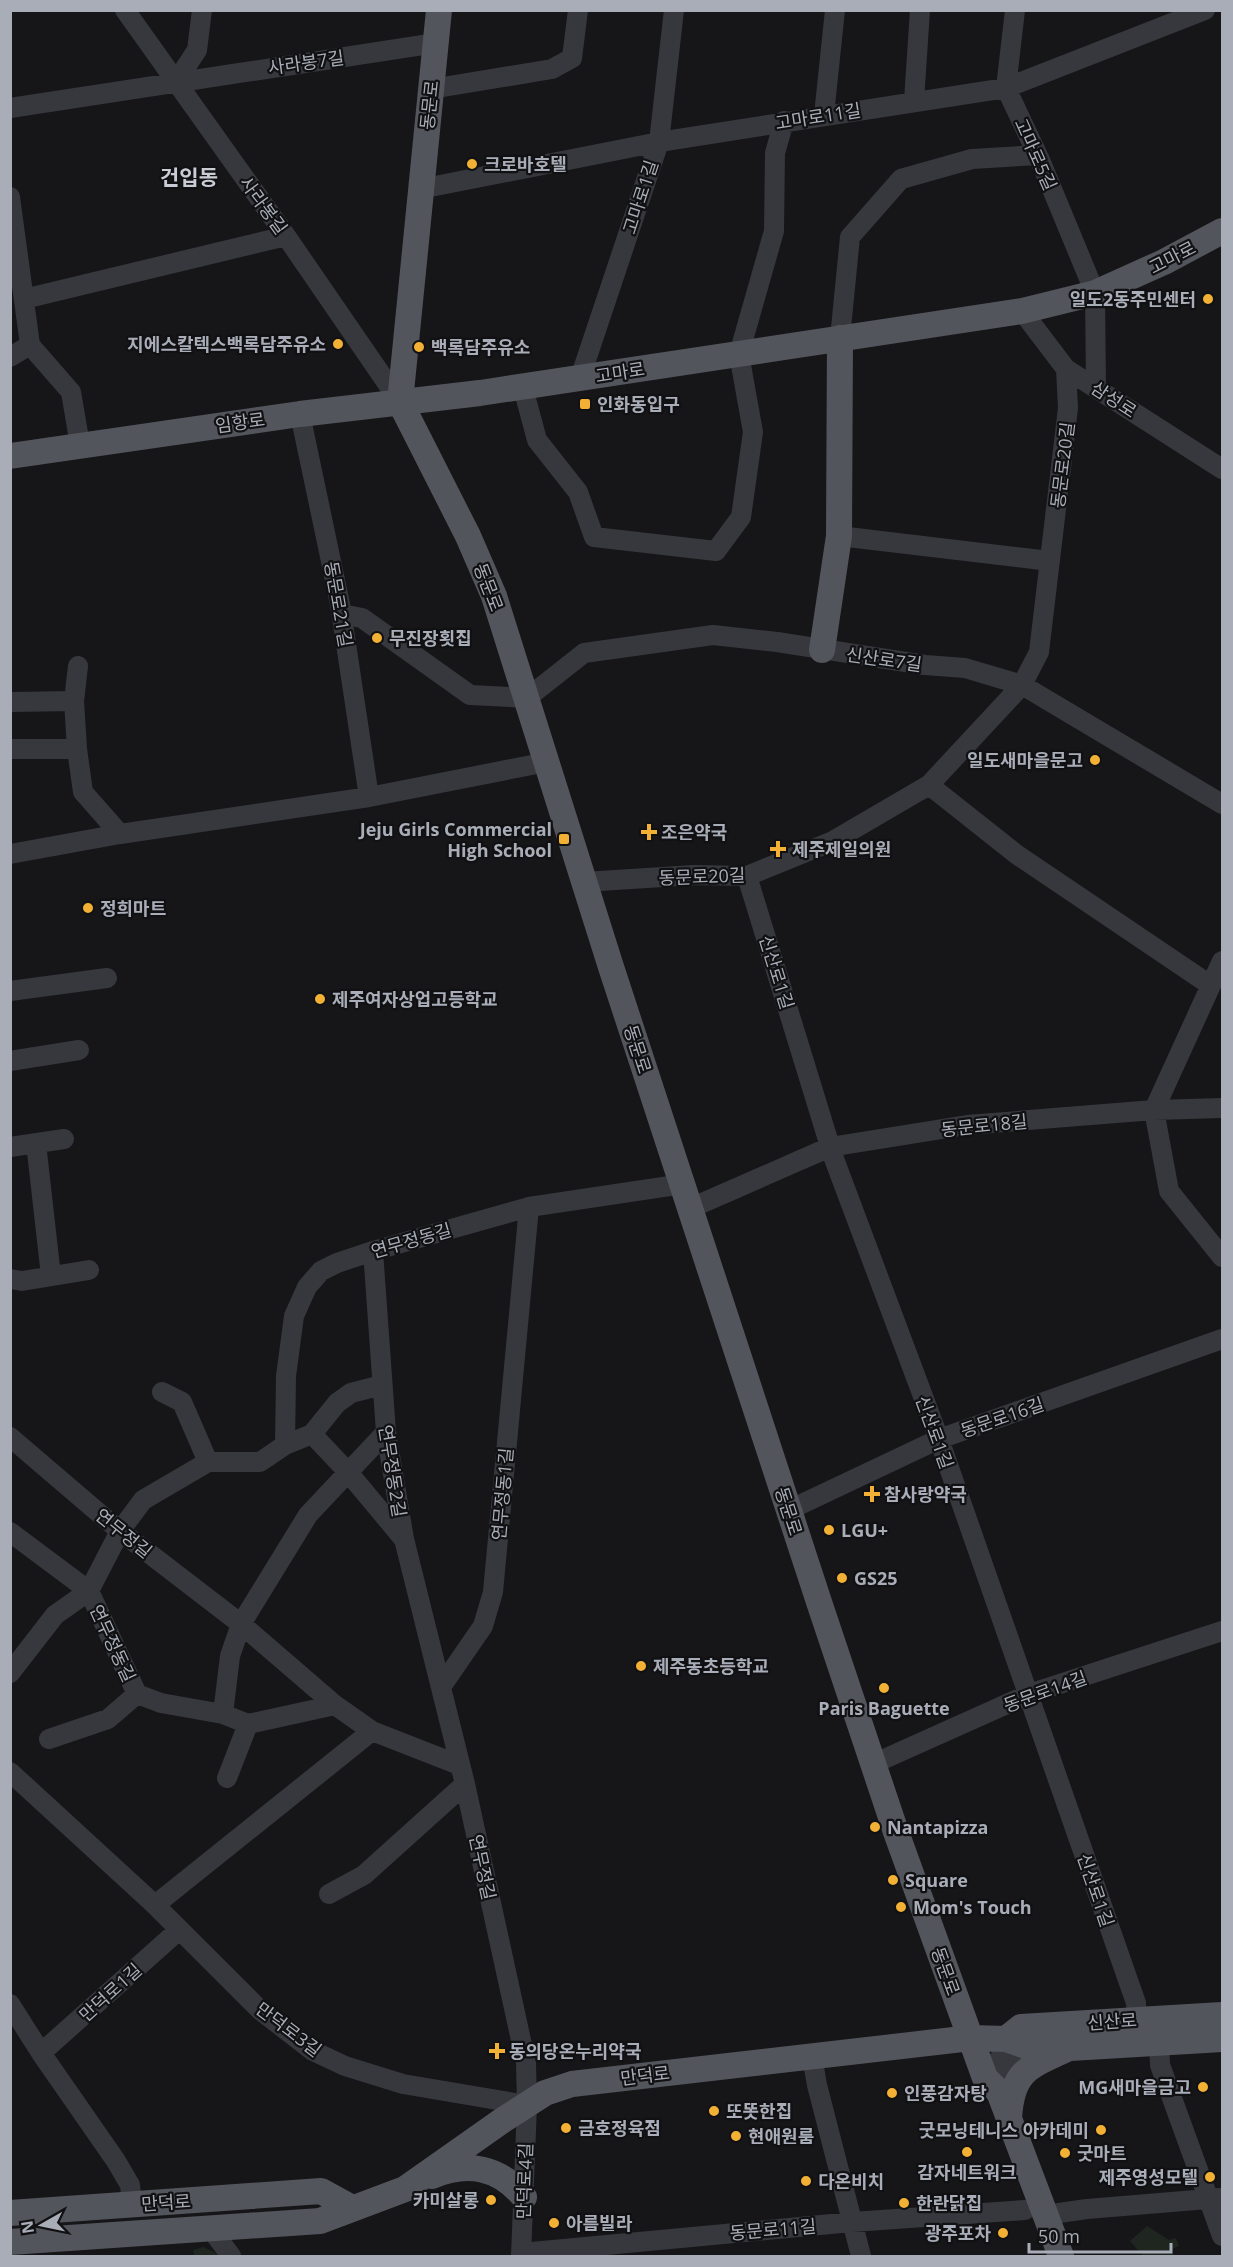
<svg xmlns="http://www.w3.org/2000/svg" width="1233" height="2267" font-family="'Open Sans','Noto Sans KR',sans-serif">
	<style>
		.green { fill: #1e261f }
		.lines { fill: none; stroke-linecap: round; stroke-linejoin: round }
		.minor { stroke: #37383d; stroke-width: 20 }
		.major { stroke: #53555c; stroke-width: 26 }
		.poi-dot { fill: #f2b134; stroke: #111113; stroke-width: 2 }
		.labels { text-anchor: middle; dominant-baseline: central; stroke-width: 4.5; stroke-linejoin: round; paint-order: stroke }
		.street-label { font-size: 18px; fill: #a8adb8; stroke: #111113 }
		.poi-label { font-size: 18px; font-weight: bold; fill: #a8adb8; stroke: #111113; text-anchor: start }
		.quarter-label { font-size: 21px; font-weight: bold; fill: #c9ccd4; stroke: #111113 }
	</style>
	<rect width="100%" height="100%" fill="#161618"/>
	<path class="green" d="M 1147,2226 L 1169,2240 L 1176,2238 L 1179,2246 L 1172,2249 L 1174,2256 L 1143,2256 L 1130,2241 Z
		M 203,2247 L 214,2252 L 219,2256 L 194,2256 L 193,2250 Z"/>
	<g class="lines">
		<path class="minor" d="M 125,10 L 286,236 L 400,402
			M 1015,10 L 1006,88 L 1040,160 L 1095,293 L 1096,388
			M 176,82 L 197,50 L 202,10
			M 431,89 L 552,69 L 572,58 L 578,10
			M 914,101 L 920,10
			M 10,108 L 436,43
			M 824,115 L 835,10
			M 420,189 L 659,142 L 1006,88 L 1205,10
			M 10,197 L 30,345 L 71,392 L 80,445
			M 24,299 L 286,236
			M 1022,311 L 1066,369 L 1222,469
			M 840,338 L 850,237 L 901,179 L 972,159 L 1037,155
			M 10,357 L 30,345
			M 580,378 L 659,142 L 674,10
			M 525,386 L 526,399 L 537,440 L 578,492 L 594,537 L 716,551 L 741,517 L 753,432 L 739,354 L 774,231 L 775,153 L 784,121
			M 300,414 L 340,604 L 369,797
			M 839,536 L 1050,561
			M 342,614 L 362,618 L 470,695 L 527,698 L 584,653 L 713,635 L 777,642 L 925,665 L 965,668 L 1022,685 L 1222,804
			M 78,666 L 74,701 L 77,749 L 83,792 L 120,834
			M 10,702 L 74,701
			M 10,749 L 77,749
			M 929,785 L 1016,854 L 1210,985
			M 10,854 L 120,834 L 369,797 L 547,762
			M 747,876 L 833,1156 L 939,1439 L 1136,2003 L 1137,2020
			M 584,882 L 694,875 L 747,876 L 833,841 L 929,785 L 1022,685 L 1039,652 L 1068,408 L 1066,369
			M 10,991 L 107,978
			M 10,1061 L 79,1050
			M 1222,1108 L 1154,1110 L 1169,1191 L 1222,1257
			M 36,1143 L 51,1276
			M 10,1147 L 64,1139
			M 691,1208 L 830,1147 L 967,1125 L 1154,1110 L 1222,961
			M 373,1251 L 386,1432 L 404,1539 L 465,1784 L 526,2063 L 527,2105 L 521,2256
			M 10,1279 L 22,1281 L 89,1270
			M 162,1392 L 182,1402 L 208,1462
			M 312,1434 L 337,1403 L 351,1393 L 382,1385
			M 10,1437 L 120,1531 L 241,1624 L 335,1705 L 372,1731 L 459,1765
			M 285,1445 L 286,1376 L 294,1316 L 307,1287 L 321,1271 L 337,1263 L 373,1251 L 529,1207 L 683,1184
			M 789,1510 L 939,1439 L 1222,1339
			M 10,1532 L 89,1591 L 55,1615 L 10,1673
			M 441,1687 L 483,1626 L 493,1592 L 529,1207
			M 137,1694 L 89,1591 L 120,1531 L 143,1500 L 208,1462 L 260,1462 L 285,1445 L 312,1434 L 347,1471 L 402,1537
			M 137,1694 L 161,1703 L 223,1714 L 248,1724 L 335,1705
			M 223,1714 L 230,1656 L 241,1624 L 308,1515 L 386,1432
			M 49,1739 L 108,1719 L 137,1694
			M 873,1764 L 1029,1694 L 1222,1631
			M 10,1772 L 155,1905 L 260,2010 L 313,2051 L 345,2066 L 403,2084 L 527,2105
			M 227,1778 L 248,1724
			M 329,1894 L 364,1875 L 465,1784
			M 155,1905 L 372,1731
			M 10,2004 L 41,2053 L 116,2161 L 130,2185 L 132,2204
			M 1159,2042 L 1160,2065 L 1222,2236
			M 41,2053 L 179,1930
			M 812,2056 L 817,2085 L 861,2256
			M 1029,2057 L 1008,2081 L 1006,2081 L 999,2059 Z
			M 1045,2215 L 1087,2209 L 1220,2198
			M 211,2229 L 231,2256
			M 521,2253 L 852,2222 L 1025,2210"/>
		<path class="major" d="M 439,10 L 400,402 L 468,536 L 494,596 L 611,967 L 819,1602 L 896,1832 L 985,2078 L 999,2092 L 1061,2256
			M 10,456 L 300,414 L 480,393 L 1022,311 L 1095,293 L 1164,262 L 1222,231
			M 822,650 L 839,536 L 840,338
			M 1006,2039 L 1021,2027 L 1222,2015
			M 1009,2118 C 1012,2071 1028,2067 1067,2049
			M 432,2176 C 468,2161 499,2167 524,2197
			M 10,2213 L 321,2191 L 352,2208
			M 10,2242 L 320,2221 L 405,2189 L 503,2120 L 545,2093 L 572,2084 L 971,2038 L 1006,2039 L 1026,2046 L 1070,2048 L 1222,2039"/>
	</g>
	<g class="poi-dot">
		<circle cx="472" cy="164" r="6"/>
		<circle cx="1208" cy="299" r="6"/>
		<circle cx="338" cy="344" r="6"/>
		<circle cx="419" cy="347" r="6"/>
		<rect x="579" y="398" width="12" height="12" rx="3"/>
		<circle cx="377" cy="638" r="6"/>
		<circle cx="1095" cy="760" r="6"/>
		<path d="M646 823h6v6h6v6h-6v6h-6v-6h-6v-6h6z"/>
		<rect x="558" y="833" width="12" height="12" rx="3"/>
		<path d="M775 840h6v6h6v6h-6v6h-6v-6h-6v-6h6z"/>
		<circle cx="88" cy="908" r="6"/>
		<circle cx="320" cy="999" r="6"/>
		<path d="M869 1485h6v6h6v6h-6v6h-6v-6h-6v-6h6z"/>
		<circle cx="829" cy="1530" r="6"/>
		<circle cx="842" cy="1578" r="6"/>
		<circle cx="641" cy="1666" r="6"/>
		<circle cx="884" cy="1688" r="6"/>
		<circle cx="875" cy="1827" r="6"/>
		<circle cx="893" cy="1880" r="6"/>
		<circle cx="901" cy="1907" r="6"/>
		<path d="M494 2042h6v6h6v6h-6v6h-6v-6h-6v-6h6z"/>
		<circle cx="1203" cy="2087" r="6"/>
		<circle cx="892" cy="2093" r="6"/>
		<circle cx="714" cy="2111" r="6"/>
		<circle cx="566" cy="2128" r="6"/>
		<circle cx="1101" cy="2130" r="6"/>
		<circle cx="736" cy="2136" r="6"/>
		<circle cx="967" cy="2152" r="6"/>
		<circle cx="1065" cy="2153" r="6"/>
		<circle cx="1210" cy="2177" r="6"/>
		<circle cx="806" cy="2181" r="6"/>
		<circle cx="491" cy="2200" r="6"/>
		<circle cx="904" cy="2203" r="6"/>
		<circle cx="554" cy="2223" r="6"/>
		<circle cx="1003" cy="2233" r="6"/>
	</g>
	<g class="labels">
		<g class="street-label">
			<text transform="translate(306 62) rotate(-8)">사라봉7길</text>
			<text transform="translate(429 105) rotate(-84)">동문로</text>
			<text transform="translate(818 116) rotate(-9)">고마로11길</text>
			<text transform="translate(1036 154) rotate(66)">고마로5길</text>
			<text transform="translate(640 197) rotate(-72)">고마로1길</text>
			<text transform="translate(264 205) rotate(54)">사라봉길</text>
			<text transform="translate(1172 257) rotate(-27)">고마로</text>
			<text transform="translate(620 372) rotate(-9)">고마로</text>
			<text transform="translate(1114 399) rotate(33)">삼성로</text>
			<text transform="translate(240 422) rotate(-8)">임항로</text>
			<text transform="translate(1062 465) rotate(-83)">동문로20길</text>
			<text transform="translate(489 587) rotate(69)">동문로</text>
			<text transform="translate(339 604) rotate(80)">동문로21길</text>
			<text transform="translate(884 659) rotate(8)">신산로7길</text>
			<text transform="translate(702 876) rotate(-2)">동문로20길</text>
			<text transform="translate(777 972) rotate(73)">신산로1길</text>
			<text transform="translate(638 1049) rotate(72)">동문로</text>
			<text transform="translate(984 1125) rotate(-6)">동문로18길</text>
			<text transform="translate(411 1240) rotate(-16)">연무정동길</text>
			<text transform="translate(1002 1417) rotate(-19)">동문로16길</text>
			<text transform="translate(935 1432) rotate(70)">신산로1길</text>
			<text transform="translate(393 1471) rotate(81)">연무정동2길</text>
			<text transform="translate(502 1494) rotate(-85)">연무정동1길</text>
			<text transform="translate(789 1511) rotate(72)">동문로</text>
			<text transform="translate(124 1533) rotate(39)">연무정길</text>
			<text transform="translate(113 1643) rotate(65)">연무정동길</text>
			<text transform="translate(1045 1691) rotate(-20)">동문로14길</text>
			<text transform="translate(483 1867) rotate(78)">연무정길</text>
			<text transform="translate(1096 1890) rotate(71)">신산로1길</text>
			<text transform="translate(946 1971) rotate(70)">동문로</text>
			<text transform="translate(110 1992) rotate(-42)">만덕로1길</text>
			<text transform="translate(1112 2021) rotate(-4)">신산로</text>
			<text transform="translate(289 2029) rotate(37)">만덕로3길</text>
			<text transform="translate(645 2075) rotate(-7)">만덕로</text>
			<text transform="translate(524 2181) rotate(-88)">만덕로4길</text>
			<text transform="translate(166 2202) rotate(-4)">만덕로</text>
			<text transform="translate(773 2229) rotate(-5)">동문로11길</text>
		</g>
		<g class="poi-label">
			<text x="484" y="164">크로바호텔</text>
			<text x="1196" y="299" text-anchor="end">일도2동주민센터</text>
			<text x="326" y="344" text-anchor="end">지에스칼텍스백록담주유소</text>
			<text x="431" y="347">백록담주유소</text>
			<text x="597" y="404">인화동입구</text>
			<text x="389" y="638">무진장횟집</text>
			<text x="1083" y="760" text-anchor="end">일도새마을문고</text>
			<text x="552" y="829" text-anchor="end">Jeju Girls Commercial<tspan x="552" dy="21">High School</tspan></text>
			<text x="661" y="832">조은약국</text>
			<text x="792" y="849">제주제일의원</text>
			<text x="100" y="908">정희마트</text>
			<text x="332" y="999">제주여자상업고등학교</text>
			<text x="884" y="1494">참사랑약국</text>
			<text x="841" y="1530">LGU+</text>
			<text x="854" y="1578">GS25</text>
			<text x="653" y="1666">제주동초등학교</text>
			<text x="884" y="1708" text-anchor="middle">Paris Baguette</text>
			<text x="887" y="1827">Nantapizza</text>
			<text x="905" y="1880">Square</text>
			<text x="913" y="1907">Mom's Touch</text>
			<text x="509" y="2051">동의당온누리약국</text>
			<text x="1191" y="2087" text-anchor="end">MG새마을금고</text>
			<text x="904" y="2093">인풍감자탕</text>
			<text x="726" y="2111">또똣한집</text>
			<text x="578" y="2128">금호정육점</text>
			<text x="1089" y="2130" text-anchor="end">굿모닝테니스 아카데미</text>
			<text x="748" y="2136">현애원룸</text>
			<text x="1077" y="2153">굿마트</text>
			<text x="967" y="2172" text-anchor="middle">감자네트워크</text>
			<text x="1198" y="2177" text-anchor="end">제주영성모텔</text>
			<text x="818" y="2181">다온비치</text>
			<text x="479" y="2200" text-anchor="end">카미살롱</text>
			<text x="916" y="2203">한란닭집</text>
			<text x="566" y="2223">아름빌라</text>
			<text x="991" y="2233" text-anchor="end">광주포차</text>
		</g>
		<g class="quarter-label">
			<text x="189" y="177">건입동</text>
		</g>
	</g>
	<rect width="1233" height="2267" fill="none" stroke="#a8adb8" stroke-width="24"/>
	<g transform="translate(42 2225) rotate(261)" stroke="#111113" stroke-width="4.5" paint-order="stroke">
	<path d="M0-4.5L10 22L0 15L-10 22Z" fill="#a8adb8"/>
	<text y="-9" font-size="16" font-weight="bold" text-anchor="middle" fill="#a8adb8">N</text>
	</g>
	<path d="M1029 2243v9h142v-9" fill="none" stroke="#a8adb8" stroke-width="3"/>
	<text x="1038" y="2243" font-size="18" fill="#a8adb8" stroke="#111113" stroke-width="4.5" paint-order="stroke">50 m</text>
</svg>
